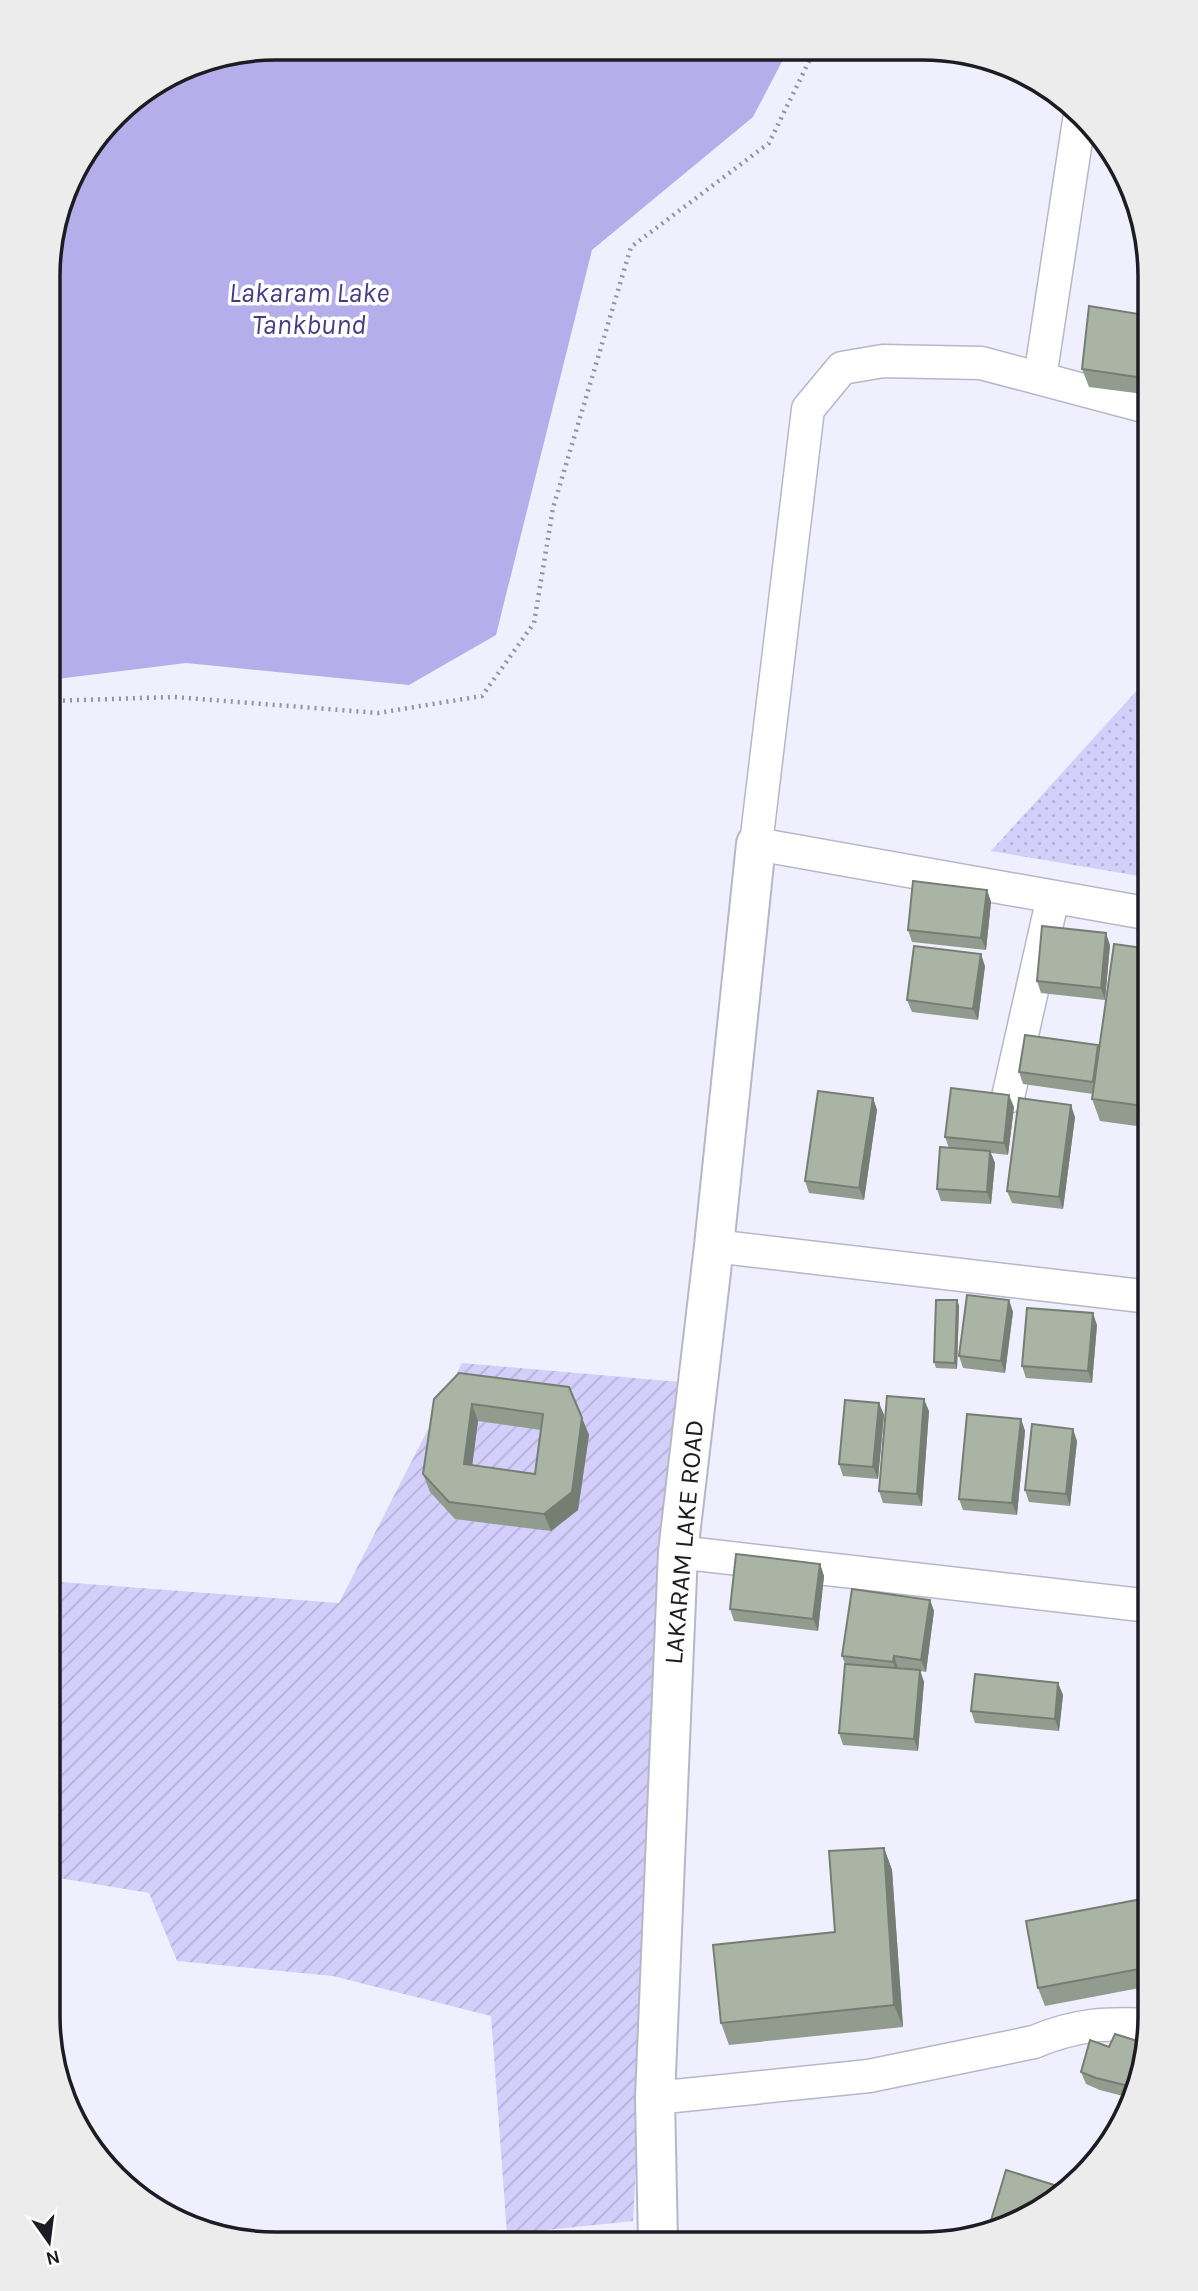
<svg xmlns="http://www.w3.org/2000/svg" width="1198" height="2291" font-family="Karla,sans-serif">
	<style>
		.grass { fill: url(#grass-dots) }
		.garden { fill: url(#garden-furrows) }
		.water { fill: #b6aeea }
		.lines { fill: none; stroke-linecap: round; stroke-linejoin: round }
		.minor-casing { stroke: #b8b6c8; stroke-width: 35 }
		.tertiary-casing { stroke: #b8b6c8; stroke-width: 42 }
		.path { stroke: #94939e; stroke-width: 4.5; stroke-dasharray: 2 5; stroke-linecap: butt }
		.minor { stroke: #fff; stroke-width: 32 }
		.tertiary { stroke: #fff; stroke-width: 38 }
		.wall { fill: #919b8e; fill-rule: evenodd }
		.shaded-wall { fill: #767e74 }
		.building { fill: #a9b4a5; stroke: #767e74; stroke-width: 2; fill-rule: evenodd }
		.labels { text-anchor: middle; dominant-baseline: central; stroke-width: 7; stroke-linejoin: round; paint-order: stroke }
		.street-label { font-size: 26px; fill: #1d1c22; stroke: #fefefe }
		.water-label { font-size: 28px; font-style: italic; fill: #493b81; stroke: #fefefe }
		.rim { fill: none; stroke: #1d1c22; stroke-width: 3.5 }
	</style>
	<defs>
		<pattern id="grass-dots" width="8" height="8" patternUnits="userSpaceOnUse" patternTransform="scale(1.75)"><rect width="8" height="8" fill="#d3cefa"/><path d="M2 2h.1M6 6h.1" fill="none" stroke="#b5b0d6" stroke-width="1.8" stroke-linecap="round"/></pattern>
		<pattern id="garden-furrows" width="10" height="10" patternUnits="userSpaceOnUse" patternTransform="scale(1.75)"><rect width="10" height="10" fill="#d3cefa"/><path d="M-1 1l2-2M0 10L10 0M9 11l2-2" fill="none" stroke="#b5b0d6"/></pattern>
	</defs>
	<rect width="100%" height="100%" fill="#f0effe"/>
	<path class="grass" d="M 1151,675 L 1151,878 L 991,851 Z"/>
	<path class="garden" d="M 462,1363 L 680,1382 L 633,2221 L 507,2234 L 491,2016 L 333,1976 L 177,1961 L 149,1893 L 47,1876 L 48,1581 L 339,1603 Z"/>
	<path class="water" d="M 275,47 L 788,50 L 753,117 L 592,250 L 496,635 L 409,685 L 186,663 L 49,680 L 49,246 L 71,174 L 125,104 L 188,64 Z"/>
	<g class="lines">
		<defs>
			<path id="minor" d="M 1040,378 L 1080,114
				M 1151,914 L 756,844 L 808,409 L 842,368 L 883,361 L 981,363 L 1151,408
				M 1008,1097 L 1053,897
				M 714,1246 L 1150,1297
				M 678,1552 L 1150,1606
				M 655,2098 L 869,2076 L 1034,2042 C 1076,2024 1106,2023 1150,2025"/>
			<path id="tertiary" d="M 658,2243 L 655,2098 L 678,1552 L 714,1246 L 756,844"/>
		</defs>
		<use href="#minor" class="minor-casing"/>
		<use href="#tertiary" class="tertiary-casing"/>
		<path class="path" d="M 49,701 L 174,697 L 378,713 L 482,696 L 534,623 L 553,508 L 631,247 L 769,143 L 814,51"/>
		<use href="#minor" class="minor"/>
		<use href="#tertiary" class="tertiary"/>
	</g>
	<path class="wall" d="M 1151,316 L 1151,395 L 1089,387 L 1082,369 Z
		M 987,890 L 991,902 L 986,950 L 912,942 L 908,930 Z
		M 1110,945 L 1105,1000 L 1041,993 L 1037,981 Z
		M 1151,949 L 1151,1128 L 1100,1121 L 1092,1099 L 1093,1094 L 1023,1084 L 1019,1072 L 1098,1045 L 1099,1048 Z
		M 985,966 L 978,1020 L 912,1012 L 907,1000 Z
		M 873,1098 L 877,1110 L 864,1200 L 809,1193 L 805,1181 Z
		M 1014,1107 L 1008,1155 L 991,1153 L 995,1163 L 991,1204 L 941,1201 L 937,1189 L 949,1148 L 945,1137 Z
		M 1075,1117 L 1063,1209 L 1012,1203 L 1007,1191 Z
		M 957,1300 L 959,1306 L 957,1369 L 936,1368 L 934,1362 Z
		M 1009,1300 L 1013,1312 L 1005,1373 L 963,1368 L 959,1356 Z
		M 1097,1325 L 1092,1383 L 1026,1378 L 1022,1366 Z
		M 434,1399 L 582,1418 L 589,1435 L 578,1510 L 551,1531 L 455,1519 L 430,1492 L 423,1474 ZM 478,1421 L 541,1430 L 535,1474 L 472,1466 Z
		M 879,1403 L 884,1415 L 878,1479 L 843,1476 L 839,1464 Z
		M 929,1411 L 922,1506 L 883,1503 L 879,1491 Z
		M 1021,1419 L 1025,1431 L 1017,1515 L 963,1510 L 959,1499 Z
		M 1077,1441 L 1070,1506 L 1029,1502 L 1025,1490 Z
		M 820,1564 L 824,1576 L 818,1631 L 734,1621 L 730,1609 Z
		M 930,1600 L 934,1611 L 926,1672 L 920,1671 L 924,1682 L 918,1751 L 843,1745 L 839,1733 L 845,1664 L 842,1656 Z
		M 1058,1683 L 1063,1695 L 1059,1731 L 975,1723 L 971,1711 Z
		M 884,1848 L 892,1870 L 903,2027 L 729,2045 L 721,2023 L 835,1932 Z
		M 1150,1908 L 1150,1986 L 1045,2006 L 1038,1988 Z
		M 1147,2044 L 1134,2099 L 1100,2090 L 1086,2084 L 1081,2072 Z
		M 1050,2205 L 996,2232 L 991,2233 L 989,2227 Z"/>
	<path class="shaded-wall" d="M 987,890 L 991,902 L 986,950 L 981,938 Z
		M 1106,933 L 1110,945 L 1105,1000 L 1101,988 Z
		M 981,954 L 985,966 L 978,1020 L 973,1009 Z
		M 1009,1095 L 1014,1107 L 1008,1155 L 1004,1143 Z
		M 873,1098 L 877,1110 L 864,1200 L 859,1188 Z
		M 1071,1105 L 1075,1117 L 1063,1209 L 1059,1197 Z
		M 990,1151 L 995,1163 L 991,1204 L 987,1192 Z
		M 957,1300 L 959,1306 L 957,1369 L 955,1363 Z
		M 1009,1300 L 1013,1312 L 1005,1373 L 1001,1361 Z
		M 1093,1313 L 1097,1325 L 1092,1383 L 1088,1371 Z
		M 924,1399 L 929,1411 L 922,1506 L 917,1494 Z
		M 879,1403 L 884,1415 L 878,1479 L 873,1467 Z
		M 472,1404 L 478,1421 L 470,1482 L 464,1464 Z
		M 582,1418 L 589,1435 L 578,1510 L 551,1531 L 544,1514 Z
		M 1021,1419 L 1025,1431 L 1017,1515 L 1012,1503 Z
		M 1073,1429 L 1077,1441 L 1070,1506 L 1066,1494 Z
		M 820,1564 L 824,1576 L 818,1631 L 813,1619 Z
		M 930,1600 L 934,1611 L 926,1672 L 921,1660 Z
		M 894,1656 L 898,1668 L 897,1674 L 893,1662 Z
		M 920,1670 L 924,1682 L 918,1751 L 914,1739 Z
		M 1058,1683 L 1063,1695 L 1059,1731 L 1055,1719 Z
		M 884,1848 L 892,1870 L 903,2027 L 894,2005 Z"/>
	<path class="building" d="M 1089,306 L 1151,316 L 1151,379 L 1082,369 Z
		M 913,881 L 987,890 L 981,938 L 908,930 Z
		M 1042,926 L 1106,933 L 1101,988 L 1037,981 Z
		M 1114,944 L 1151,949 L 1151,1107 L 1092,1099 Z
		M 914,946 L 981,954 L 973,1009 L 907,1000 Z
		M 1025,1035 L 1098,1045 L 1093,1082 L 1019,1072 Z
		M 951,1088 L 1009,1095 L 1004,1143 L 945,1137 Z
		M 818,1091 L 873,1098 L 859,1188 L 805,1181 Z
		M 1019,1098 L 1071,1105 L 1059,1197 L 1007,1191 Z
		M 940,1147 L 990,1151 L 987,1192 L 937,1189 Z
		M 967,1295 L 1009,1300 L 1001,1361 L 959,1356 Z
		M 936,1300 L 957,1300 L 955,1363 L 934,1362 Z
		M 1027,1308 L 1093,1313 L 1088,1371 L 1022,1366 Z
		M 459,1373 L 569,1387 L 582,1418 L 572,1492 L 544,1514 L 449,1502 L 423,1474 L 434,1399 ZM 472,1404 L 543,1414 L 535,1474 L 464,1464 Z
		M 887,1396 L 924,1399 L 917,1494 L 879,1491 Z
		M 845,1400 L 879,1403 L 873,1467 L 839,1464 Z
		M 967,1414 L 1021,1419 L 1012,1503 L 959,1499 Z
		M 1032,1424 L 1073,1429 L 1066,1494 L 1025,1490 Z
		M 736,1554 L 820,1564 L 813,1619 L 730,1609 Z
		M 852,1589 L 930,1600 L 921,1660 L 894,1656 L 893,1662 L 842,1656 Z
		M 845,1664 L 920,1670 L 914,1739 L 839,1733 Z
		M 975,1674 L 1058,1683 L 1055,1719 L 971,1711 Z
		M 884,1848 L 894,2005 L 721,2023 L 713,1945 L 835,1932 L 829,1851 Z
		M 1147,1898 L 1150,1918 L 1150,1967 L 1038,1988 L 1026,1921 Z
		M 1115,2034 L 1147,2044 L 1137,2088 L 1096,2078 L 1081,2072 L 1090,2040 L 1109,2047 Z
		M 1006,2170 L 1067,2189 L 1050,2205 L 999,2230 L 989,2227 Z"/>
	<g class="labels">
		<g class="street-label">
			<text transform="translate(684 1542) rotate(-85)">LAKARAM LAKE ROAD</text>
		</g>
		<g class="water-label">
			<text x="309" y="292">Lakaram Lake<tspan x="309" dy="32">Tankbund</tspan></text>
		</g>
	</g>
	<path d="M0 0H1198V2291H0ZM276 60H922A216 216 0 0 1 1138 276V2016A216 216 0 0 1 922 2232H276A216 216 0 0 1 60 2016V276A216 216 0 0 1 276 60Z" fill="#ececec" fill-rule="evenodd"/>
	<path class="rim" d="M276 60H922A216 216 0 0 1 1138 276V2016A216 216 0 0 1 922 2232H276A216 216 0 0 1 60 2016V276A216 216 0 0 1 276 60Z"/>
	<g transform="translate(49 2242) rotate(166)" stroke="#fefefe" stroke-width="5" paint-order="stroke">
	<path d="M0-5L12 26L0 18L-12 26Z" fill="#1d1c22"/>
	<text y="-10" font-size="19" font-weight="bold" text-anchor="middle" fill="#1d1c22">N</text>
	</g>
</svg>
